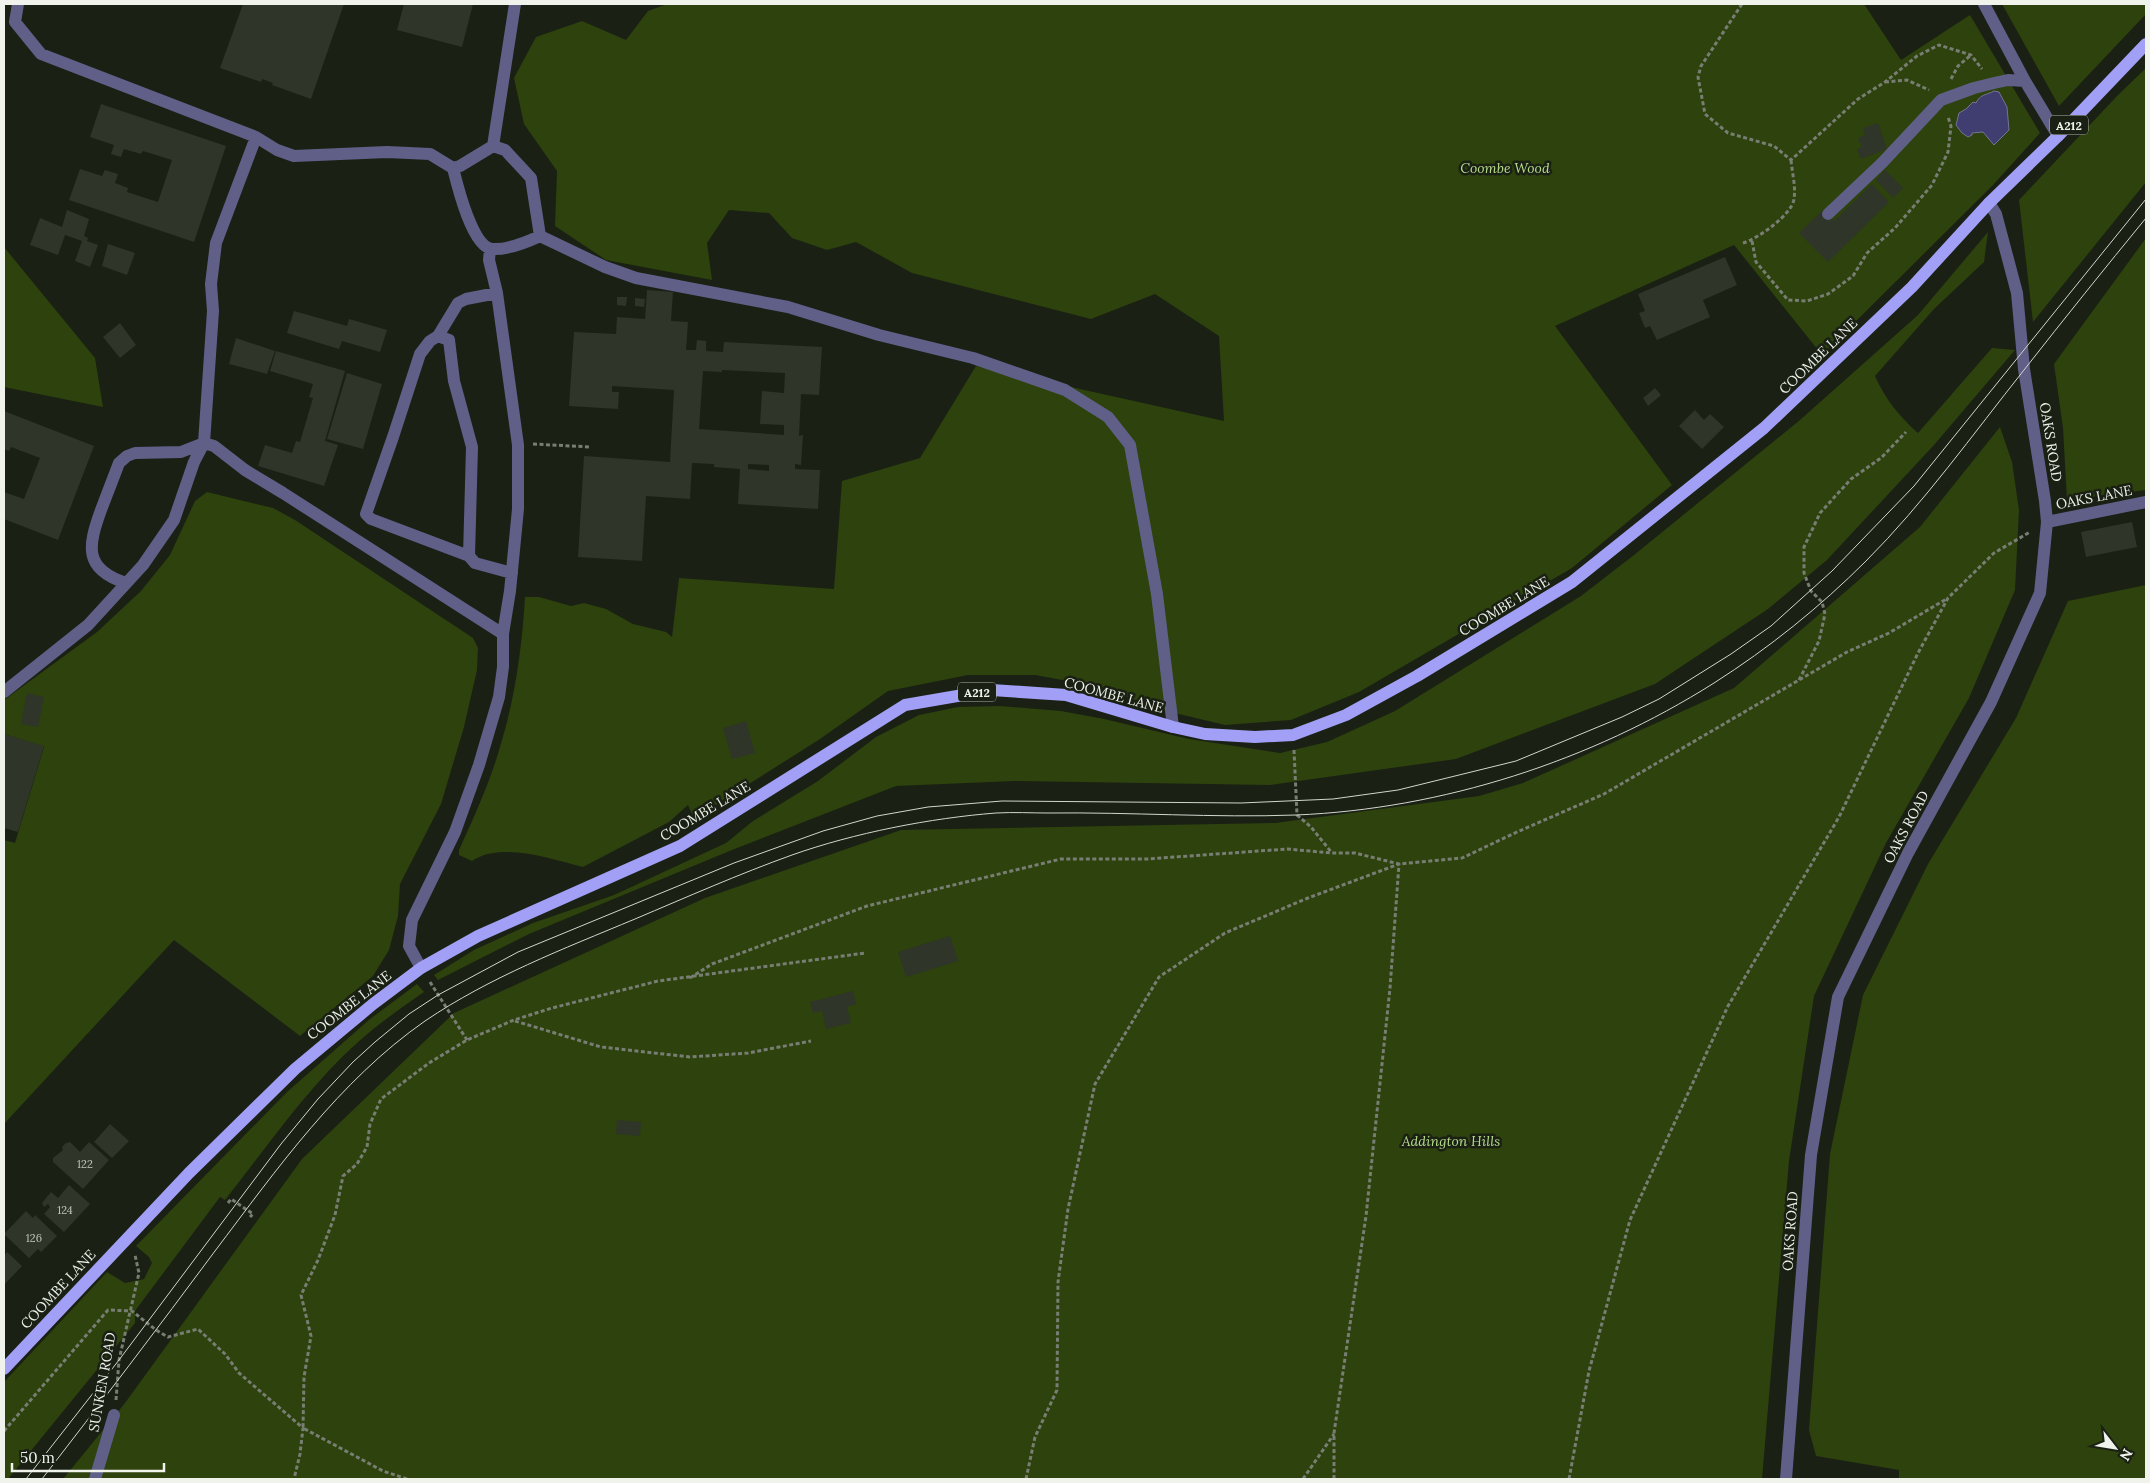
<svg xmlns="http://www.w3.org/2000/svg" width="2150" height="1483" font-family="Lora,serif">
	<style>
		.green { fill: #2d420c }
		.water { fill: #403e70; stroke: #747495 }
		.building { fill: #2f3528; fill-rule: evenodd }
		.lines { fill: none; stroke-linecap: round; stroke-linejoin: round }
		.path { stroke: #787e73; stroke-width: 3; stroke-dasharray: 4 2.5; stroke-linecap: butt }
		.minor { stroke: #5f5f88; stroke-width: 12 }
		.major { stroke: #a2a0f6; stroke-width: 12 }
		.tram { stroke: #d2d6ce; stroke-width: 1 }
		.labels { text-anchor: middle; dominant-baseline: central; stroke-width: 5; stroke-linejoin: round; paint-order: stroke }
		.number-label { font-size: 11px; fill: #bfc4ba }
		.shield { fill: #1a2014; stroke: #afb4aa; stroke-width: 1 }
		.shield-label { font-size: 12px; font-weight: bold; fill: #eff3eb }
		.park-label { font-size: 14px; font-style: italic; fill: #b5db8a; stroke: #1a2014 }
		.street-label { font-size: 14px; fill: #eff3eb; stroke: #1a2014 }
	</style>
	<rect width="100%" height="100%" fill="#1a2014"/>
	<path class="green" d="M 667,4 L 1864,4 L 1901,60 L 1970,15 L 2040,133 L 1993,185 L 1822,355 L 1734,245 L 1555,326 L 1672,485 L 1572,568 L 1359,692 L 1291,720 L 1225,725 L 1162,710 L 1101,687 L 1035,675 L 968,675 L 888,691 L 820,739 L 694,819 L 688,805 L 669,822 L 583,867 C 552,859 500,841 472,861 L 459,855 L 459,850 C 474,817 490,782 500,747 C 515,698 522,648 525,597 L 539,597 L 571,606 L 584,603 L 606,609 L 633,624 L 666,632 L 672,637 L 679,578 L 834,589 L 842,481 L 920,458 L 976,366 L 1224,421 L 1219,336 L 1155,294 L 1091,319 L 912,273 L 856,242 L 827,250 L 792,238 L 769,213 L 729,210 L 707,243 L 712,280 L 606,260 L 555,226 L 557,171 L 524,124 L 514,78 L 536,37 L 582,21 L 626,40 L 648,11 Z
		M 2002,4 L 2146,4 L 2146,14 L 2059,106 Z
		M 2146,68 L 2146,182 L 2033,322 L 2019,200 L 2118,95 Z
		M 1988,232 L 1984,262 L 1934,309 L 1875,376 C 1885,399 1900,417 1918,433 L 1992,348 L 2015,350 L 1934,445 L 1827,560 L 1768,609 L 1655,684 L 1456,759 L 1270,785 L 1014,781 L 896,786 L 732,850 L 529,934 L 438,980 L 434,975 L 474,950 L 533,923 L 614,895 L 726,843 L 753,821 L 818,781 L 876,737 L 919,715 L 958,707 L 999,706 L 1061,711 L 1104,719 L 1189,739 L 1280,753 L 1327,742 L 1395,711 L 1581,596 L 1634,555 L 1800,420 L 1918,315 Z
		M 2146,238 L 2146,490 L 2067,500 L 2063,428 L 2054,364 Z
		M 4,247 L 95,358 L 103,407 L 4,387 Z
		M 2000,427 L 2012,462 L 2019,510 L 2015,590 L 1969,698 L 1886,843 L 1814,996 L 1789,1161 L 1762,1479 L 63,1479 L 125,1403 L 302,1159 L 454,1013 L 705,898 L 901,830 L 1275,823 L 1479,796 L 1523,783 L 1734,688 L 1920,527 Z
		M 207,492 L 273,508 L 295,520 L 473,638 L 478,648 L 477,670 L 464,727 L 441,804 L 400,884 L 398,916 L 389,950 L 373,976 L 300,1036 L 174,940 L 4,1124 L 4,840 L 15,843 L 44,747 L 4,734 L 4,700 L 97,632 L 141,591 L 170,555 L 195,501 Z
		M 2146,585 L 2146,1479 L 1899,1479 L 1899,1470 L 1816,1456 L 1809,1430 L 1830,1154 L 1863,995 L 1928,864 L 2016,718 L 2068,601 Z
		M 417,984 L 424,992 C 401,1008 378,1024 357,1043 C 307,1088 267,1147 225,1200 L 220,1197 L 135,1311 L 135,1323 L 8,1479 L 4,1479 L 4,1382 L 107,1272 L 125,1283 L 144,1279 L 152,1263 L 149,1257 L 136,1246 L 287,1092 L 370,1019 Z"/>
	<path class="water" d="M 1994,91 L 1999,92 L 2007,107 L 2009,130 L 1994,145 L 1983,132 L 1972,133 L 1972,135 L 1968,137 L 1962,133 L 1956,125 L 1959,113 L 1966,109 L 1973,102 L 1976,103 C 1980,94 1987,95 1994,91 Z"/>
	<path class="building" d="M 243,4 L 344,4 L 311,99 L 272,85 L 273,83 L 262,79 L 261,82 L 220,68 Z
		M 404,4 L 473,4 L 462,47 L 397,30 Z
		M 101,104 L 226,146 L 194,242 L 69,200 L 80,169 L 102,176 L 105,170 L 118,174 L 115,183 L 128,188 L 127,192 L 158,202 L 172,160 L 143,151 L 141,154 L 124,149 L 121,157 L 111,154 L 114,145 L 90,137 Z
		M 1878,123 L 1887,149 L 1861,159 L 1857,149 L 1862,147 L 1858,138 L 1865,135 L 1863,128 Z
		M 1885,170 L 1903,188 L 1893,198 L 1876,180 Z
		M 1872,184 L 1889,202 L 1828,262 L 1799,233 L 1823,210 L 1834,221 Z
		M 67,210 L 89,219 L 84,236 L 88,238 L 87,241 L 98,245 L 90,267 L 75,261 L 82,241 L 65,235 L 58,255 L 30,245 L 40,218 L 62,227 Z
		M 108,244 L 135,253 L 127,275 L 102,266 Z
		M 1725,257 L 1737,285 L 1703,300 L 1710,317 L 1657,340 L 1650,326 L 1645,328 L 1639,313 L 1645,311 L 1638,294 Z
		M 647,290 L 673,292 L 671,321 L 688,322 L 686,350 L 696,350 L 697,340 L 706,341 L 706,351 L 723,352 L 724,342 L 822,347 L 819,395 L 801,394 L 799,436 L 803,435 L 801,465 L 795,464 L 795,469 L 820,470 L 818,509 L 738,504 L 740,469 L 714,467 L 714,464 L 692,463 L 690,499 L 646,496 L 642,561 L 578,557 L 584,456 L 670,462 L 674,390 L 612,386 L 612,392 L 619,392 L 618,409 L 569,406 L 574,332 L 616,334 L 617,317 L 645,319 ZM 722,370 L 785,373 L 784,393 L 762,391 L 760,424 L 784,425 L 784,435 L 699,429 L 703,371 L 722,372 ZM 748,464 L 769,465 L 769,471 L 748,469 Z
		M 617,297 L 627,297 L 626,306 L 617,305 Z
		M 635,298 L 645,299 L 644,307 L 635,306 Z
		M 294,311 L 347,326 L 349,319 L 387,330 L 380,352 L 342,341 L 339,349 L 287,333 Z
		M 120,323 L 136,345 L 120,358 L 103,337 Z
		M 236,338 L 275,351 L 267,374 L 229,364 Z
		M 276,351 L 345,371 L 325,441 L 338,445 L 324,486 L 258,466 L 265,445 L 292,453 L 296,441 L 300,442 L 313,398 L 309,397 L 313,384 L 270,371 Z
		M 347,373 L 382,384 L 363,449 L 327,439 Z
		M 1655,388 L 1661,395 L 1648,406 L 1643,398 Z
		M 1695,410 L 1704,420 L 1710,414 L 1724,427 L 1702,449 L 1679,426 Z
		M 4,411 L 94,446 L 58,540 L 4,519 L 4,492 L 24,499 L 40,458 L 11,447 L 9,451 L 4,449 Z
		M 2132,522 L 2137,547 L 2086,557 L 2081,532 Z
		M 27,693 L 44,697 L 38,727 L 21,724 Z
		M 746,721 L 755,753 L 732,759 L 723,728 Z
		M 4,734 L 44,746 L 18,832 L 4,828 Z
		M 950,936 L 958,961 L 906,977 L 898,952 Z
		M 853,991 L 856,1004 L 847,1007 L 851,1023 L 826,1029 L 822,1011 L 813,1013 L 810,1002 Z
		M 617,1120 L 641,1122 L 640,1136 L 616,1134 Z
		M 110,1124 L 129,1141 L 112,1158 L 94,1142 Z
		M 70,1142 L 80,1152 L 89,1142 L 109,1160 L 83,1189 L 53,1162 L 53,1158 L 63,1150 L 62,1147 L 66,1143 Z
		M 69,1185 L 90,1204 L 64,1232 L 44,1214 L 50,1207 L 48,1204 L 44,1207 L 42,1203 L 51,1192 L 58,1198 Z
		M 26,1211 L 33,1218 L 35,1215 L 57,1236 L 41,1252 L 38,1249 L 29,1258 L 4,1234 Z
		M 7,1252 L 22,1266 L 4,1285 L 4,1256 Z"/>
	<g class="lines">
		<path class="path" d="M 1742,4 L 1701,66 L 1698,77 L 1705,114 L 1728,133 L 1774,146 L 1791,160 L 1858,99 L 1885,82 L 1917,56 L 1939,45 L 1971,55 L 1982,69
			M 1951,79 L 1958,66 L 1971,55
			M 1885,82 L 1907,80 L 1929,90
			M 1752,241 L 1756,262 L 1788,300 L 1807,301 L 1828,294 L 1853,276 L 1867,253 L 1895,228 L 1932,185 L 1948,152 L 1951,126 L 1948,117
			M 1743,243 C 1757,239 1792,215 1794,199 C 1796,187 1792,172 1791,160
			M 533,444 L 591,447
			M 1799,680 L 1819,641 L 1825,614 L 1822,602 L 1811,591 L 1804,573 L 1804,547 L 1820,513 L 1851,479 L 1881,458 L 1906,432
			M 1294,750 L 1297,815 L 1311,827 L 1332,853
			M 690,978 L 712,964 L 867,906 L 1061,859 L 1147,859 L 1287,849 L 1332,853 L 1355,853 L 1399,864 L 1462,858 L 1517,832 L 1604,794 L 1847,652 L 1889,633 L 1948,598
			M 430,982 L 467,1040
			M 515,1021 L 601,1047 L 690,1057 L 748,1053 L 811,1041
			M 228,1203 L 231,1199 L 253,1214 L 250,1217
			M 116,1400 L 119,1360 L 139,1273 L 135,1255
			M 4,1431 L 108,1310 L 132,1311 L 156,1330 L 168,1337 L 198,1329 L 225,1354 L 239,1373 L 303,1428 L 300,1454 L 294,1479
			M 407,1479 L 383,1471 L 303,1428 L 304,1377 L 311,1336 L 301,1295 L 318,1260 L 335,1215 L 343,1176 L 357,1164 L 367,1147 L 370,1124 L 381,1099 L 429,1063 L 467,1040 L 514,1020 L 552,1008 L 658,981 L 865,953
			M 1026,1479 L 1035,1437 L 1057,1390 L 1058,1282 L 1068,1209 L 1095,1084 L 1159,977 L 1225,933 L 1308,898 L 1399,864 L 1390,988 L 1366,1216 L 1334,1433 L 1334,1479
			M 1303,1479 L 1334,1434
			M 1569,1479 L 1589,1371 L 1630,1220 L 1728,1006 L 1839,817 L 1918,653 L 1948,598 L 1994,553 L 2030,532"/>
		<path class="minor" d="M 18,4 L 15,22 L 41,54 L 256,137 L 277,150 L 294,156 L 387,152 L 430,154 L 453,168
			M 1984,4 L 2025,81 L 2058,136
			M 493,146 L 505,150 L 531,178 L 540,236 C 525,243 508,250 492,249 C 472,247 457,184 453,168 L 460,166 Z
			M 493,146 L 515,4
			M 1828,214 L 1882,163 L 1941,100 L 1974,88 L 1994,83 L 2008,80 L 2025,81
			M 540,236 L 605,267 L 636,278 L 788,307 L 879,335 L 973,358 L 1065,390 L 1108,417 L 1130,445 L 1157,594 L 1173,727
			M 438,336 L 458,303 L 466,299 L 497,293
			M 2047,522 L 2146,502
			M 469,556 L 371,519 L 366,514 L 393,437 L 420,354 L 430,341 L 438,336 L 449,340 L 454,381 L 472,447 L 469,556 L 475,563 L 512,573
			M 126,583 C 83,569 88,546 101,510 C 107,494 113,479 119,463 L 127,456 L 135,453 L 181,452 L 204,443 L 214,446 L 245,470 L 283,493 L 503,634
			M 4,692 L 88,625 L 143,565 L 174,520 L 194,462 L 204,443 L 213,311 L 211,284 L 216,243 L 256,137
			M 421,968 L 409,946 L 412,920 L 455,832 L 479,765 L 499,697 L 503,667 L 503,634 L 510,591 L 518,509 L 518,445 L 497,293 L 489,260 L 490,249
			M 95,1479 L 114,1415
			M 1786,1479 L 1811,1155 L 1838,997 L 1908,853 L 1991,702 L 2040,593 L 2047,522 L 2045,501 L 2024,369 L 2017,293 L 1996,214 L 1989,203"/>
		<path class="major" d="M 4,1369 L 189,1173 L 295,1069 L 373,1004 L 421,968 L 478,936 L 680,846 L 905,705 L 992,690 L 1066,695 L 1173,727 L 1205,734 L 1255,737 L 1293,735 L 1346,715 L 1417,676 L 1572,582 L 1764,428 L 1912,287 L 1989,203 L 2058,136 L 2146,44"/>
		<path class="tram" d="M 26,1479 L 119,1360 L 281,1144 L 318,1099 L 353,1062 L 375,1042 L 409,1014 L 438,995 L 518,952 L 734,863 L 823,831 L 877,816 L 928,807 L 1002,801 L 1241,803 L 1333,799 L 1398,790 L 1516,761 L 1622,717 L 1659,699 L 1731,654 L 1771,626 L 1832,571 L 1914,486 L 2146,199
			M 42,1479 C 100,1404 158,1328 215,1251 C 277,1169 339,1081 425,1021 C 490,977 563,949 635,919 C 687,897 739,874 792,855 C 854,833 931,818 996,813 C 1014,812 1031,813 1048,813 C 1131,812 1214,818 1296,815 C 1442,809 1591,761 1714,683 C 1769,648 1820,607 1866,561 C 1924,503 1973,434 2024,370 C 2064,319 2105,268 2146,218"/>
	</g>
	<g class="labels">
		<g class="number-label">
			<text x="85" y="1164">122</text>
			<text x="65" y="1210">124</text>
			<text x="34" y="1238">126</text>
		</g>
		<g class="shield">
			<rect x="2050" y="115.5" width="38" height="19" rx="4"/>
			<rect x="958" y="682.5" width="38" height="19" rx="4"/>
		</g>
		<g class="shield-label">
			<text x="2069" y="125">A212</text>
			<text x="977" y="692">A212</text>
		</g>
		<g class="park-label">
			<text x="1505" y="168">Coombe Wood</text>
			<text x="1451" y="1141">Addington Hills</text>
		</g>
		<g class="street-label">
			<text transform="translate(1818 356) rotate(-44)">COOMBE LANE</text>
			<text transform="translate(2051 442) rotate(81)">OAKS ROAD</text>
			<text transform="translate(2094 497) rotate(-11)">OAKS LANE</text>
			<text transform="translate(1504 606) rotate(-31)">COOMBE LANE</text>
			<text transform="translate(1114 695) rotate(15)">COOMBE LANE</text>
			<text transform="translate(705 811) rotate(-31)">COOMBE LANE</text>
			<text transform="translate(1906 827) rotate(-62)">OAKS ROAD</text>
			<text transform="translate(349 1005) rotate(-38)">COOMBE LANE</text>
			<text transform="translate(1790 1231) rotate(-86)">OAKS ROAD</text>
			<text transform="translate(58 1289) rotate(-47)">COOMBE LANE</text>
			<text transform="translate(102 1382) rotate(-80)">SUNKEN ROAD</text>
		</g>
	</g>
	<rect width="2150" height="1483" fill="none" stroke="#eff3eb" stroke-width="10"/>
	<g transform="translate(2115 1448) rotate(121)" stroke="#1a2014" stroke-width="4" paint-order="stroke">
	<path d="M0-4L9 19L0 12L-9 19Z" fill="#eff3eb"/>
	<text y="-8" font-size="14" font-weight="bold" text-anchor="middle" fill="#eff3eb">N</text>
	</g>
	<path d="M12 1463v8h152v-8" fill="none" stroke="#eff3eb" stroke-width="2.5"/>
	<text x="20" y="1463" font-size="15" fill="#eff3eb" stroke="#1a2014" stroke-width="4" paint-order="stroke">50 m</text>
</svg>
